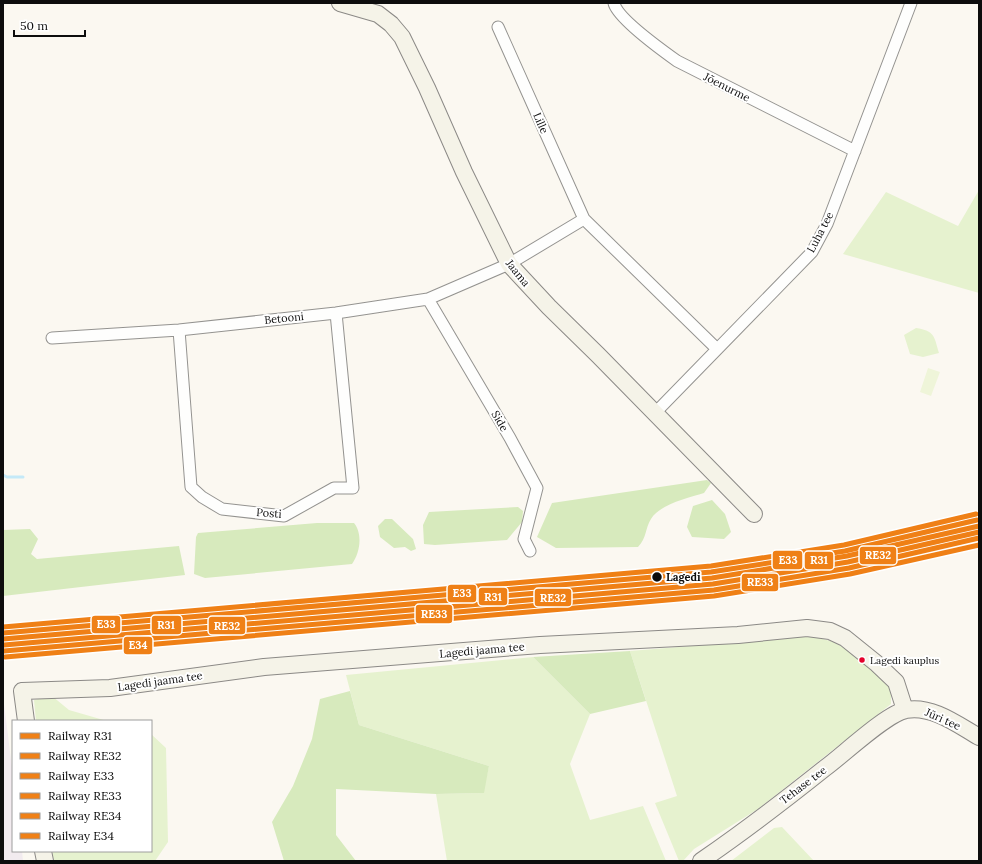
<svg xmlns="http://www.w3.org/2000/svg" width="982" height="864" font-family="Lora,serif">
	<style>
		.industrial { fill: #f2ebef }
		.green { fill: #e6f2cf }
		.forest { fill: #d7eabd }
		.pitch { fill: #eff5d9 }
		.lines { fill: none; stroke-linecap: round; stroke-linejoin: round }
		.stream { stroke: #c4e9f8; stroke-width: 3 }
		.street-casing { stroke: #949390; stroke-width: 13 }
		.secondary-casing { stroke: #8b8986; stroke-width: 18 }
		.street { stroke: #fefefd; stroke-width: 11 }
		.secondary { stroke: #f5f3e8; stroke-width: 16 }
		.rail-casing { stroke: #d8c3c5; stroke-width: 4.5 }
		.rail { stroke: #fff; stroke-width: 3; stroke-dasharray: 9; stroke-linecap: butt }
		.rail-1-casing { stroke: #fff; stroke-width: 8 }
		.rail-2-casing { stroke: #fff; stroke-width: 8 }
		.rail-3-casing { stroke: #fff; stroke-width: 8 }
		.rail-4-casing { stroke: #fff; stroke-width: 8 }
		.rail-5-casing { stroke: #fff; stroke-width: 8 }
		.rail-6-casing { stroke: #fff; stroke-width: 8 }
		.rail-1 { stroke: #ef8016; stroke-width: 5 }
		.rail-2 { stroke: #ef8016; stroke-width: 5 }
		.rail-3 { stroke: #ef8016; stroke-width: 5 }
		.rail-4 { stroke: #ef8016; stroke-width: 5 }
		.rail-5 { stroke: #ef8016; stroke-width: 5 }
		.rail-6 { stroke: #ef8016; stroke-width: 5 }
		.stop-dot { fill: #0d0d0d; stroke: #fff; stroke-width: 1.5 }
		.bus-dot { fill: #e4002b; stroke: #fff; stroke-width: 1.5 }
		.labels { text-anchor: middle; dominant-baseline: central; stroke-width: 4; stroke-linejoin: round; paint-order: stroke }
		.bus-label { font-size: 10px; fill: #0d0d0d; stroke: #fff; text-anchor: start }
		.street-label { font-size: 11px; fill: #0d0d0d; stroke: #fff }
		.stop-label { font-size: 11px; font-weight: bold; fill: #0d0d0d; stroke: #fff; text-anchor: start }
		.line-badge { stroke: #fff; stroke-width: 1.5 }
		.badge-label { font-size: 11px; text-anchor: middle; font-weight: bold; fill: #fff }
	</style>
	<rect width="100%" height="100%" fill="#fbf8f1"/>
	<path class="industrial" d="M 3,696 L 13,775 L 13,851 L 22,851 L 23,861 L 3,861 Z"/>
	<path class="green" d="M 979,190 L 979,293 L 843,254 L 886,192 L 958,226 Z
		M 916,328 C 935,331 934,336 939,353 L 923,357 L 910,354 L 904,335 Z
		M 812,636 L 834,642 L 847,650 L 891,686 L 891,704 L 758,809 L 694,849 L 683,861 L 679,861 L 655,803 L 677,796 L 630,651 Z
		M 533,657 L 590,714 L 570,764 L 590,820 L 643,806 L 666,861 L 447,861 L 436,794 L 483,793 L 489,766 L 359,725 L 346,675 Z
		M 52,696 L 69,710 L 107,721 L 36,721 L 34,700 Z
		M 151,734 L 166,748 L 168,842 L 155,861 L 54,861 L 52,851 L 151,851 Z
		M 782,827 L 814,861 L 731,861 L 774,828 Z"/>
	<path class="forest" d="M 707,480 L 711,483 L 704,493 C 688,498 660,504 651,519 C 645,528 647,538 638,547 L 556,548 L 537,537 L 552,503 Z
		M 712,500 L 725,514 L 731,532 L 724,539 L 692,537 L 687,527 L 693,506 Z
		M 518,507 L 523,511 L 522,522 L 507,540 L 435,545 L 424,544 L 423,525 L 429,512 Z
		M 385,519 L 392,519 L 413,539 L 416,549 L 411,551 L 405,547 L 394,548 L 380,537 L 378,526 Z
		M 317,523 L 354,523 C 363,534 360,553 352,564 L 205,578 L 194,574 L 196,537 L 198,533 Z
		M 30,529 L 38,539 L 31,554 L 37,559 L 179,546 L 185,575 L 3,596 L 3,530 Z
		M 630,651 L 646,701 L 590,714 L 533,657 Z
		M 350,691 L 359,725 L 489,766 L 484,793 L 436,794 L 336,789 L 336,835 L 356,861 L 284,861 L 272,822 L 293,786 L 312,739 L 320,699 Z"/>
	<path class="pitch" d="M 928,368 L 940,372 L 931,396 L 920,392 Z"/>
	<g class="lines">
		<path class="stream" d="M 3,475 L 7,477 L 23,477"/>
		<defs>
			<path id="street" d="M 614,3 C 617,18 663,51 677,61 L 855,151
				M 498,27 L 584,219 L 716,348
				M 428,299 L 510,438 L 537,488 L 524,539 L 530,551
				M 179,330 L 191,487 L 202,497 L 222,509 L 284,516 L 334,488 L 353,488 L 336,313
				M 52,338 L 179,330 L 336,313 L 428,299 L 509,264 L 584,219
				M 655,413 L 812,252 L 827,224 L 911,3"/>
			<path id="secondary" d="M 340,3 L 378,14 L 391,24 L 402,37 L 427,88 L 464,172 L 509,264 L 549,307 L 598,355 L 754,514
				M 26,721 L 22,691 L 110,688 L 264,667 L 540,645 L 738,635 L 807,628 L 830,631 L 845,638 L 876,663 L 896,682 L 905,710
				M 43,851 L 45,861
				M 701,861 C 743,832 785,800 825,768 C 843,755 887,713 906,710 C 932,705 958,725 979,737"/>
		</defs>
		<use href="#street" class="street-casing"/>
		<use href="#secondary" class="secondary-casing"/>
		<use href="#street" class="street"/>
		<use href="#secondary" class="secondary"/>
		<defs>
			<path id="rail" d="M 3,647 L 157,634"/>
		</defs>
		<use href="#rail" class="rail-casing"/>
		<use href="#rail" class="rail"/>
		<defs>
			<path id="rail-1" d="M 3,639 L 712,578 L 847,556 L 979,526"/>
			<path id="rail-2" d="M 4,645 L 713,584 L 848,562 L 979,532"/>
			<path id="rail-3" d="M 3,633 L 711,572 L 845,551 L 977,520"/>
			<path id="rail-4" d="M 4,651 L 714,590 L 849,568 L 979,538"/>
			<path id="rail-5" d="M 3,627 L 711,566 L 844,545 L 976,514"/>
			<path id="rail-6" d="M 5,657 L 714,596 L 850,574 L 979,545"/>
		</defs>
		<use href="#rail-1" class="rail-1-casing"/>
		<use href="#rail-2" class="rail-2-casing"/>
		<use href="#rail-3" class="rail-3-casing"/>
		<use href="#rail-4" class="rail-4-casing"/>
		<use href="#rail-5" class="rail-5-casing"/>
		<use href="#rail-6" class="rail-6-casing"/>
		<use href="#rail-1" class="rail-1"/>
		<use href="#rail-2" class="rail-2"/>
		<use href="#rail-3" class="rail-3"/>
		<use href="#rail-4" class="rail-4"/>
		<use href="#rail-5" class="rail-5"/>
		<use href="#rail-6" class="rail-6"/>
	</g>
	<circle class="stop-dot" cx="657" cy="577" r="5.5"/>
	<circle class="bus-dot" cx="862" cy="660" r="3.5"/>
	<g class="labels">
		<g class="bus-label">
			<text x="870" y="660">Lagedi kauplus</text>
		</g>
		<g class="street-label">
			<text transform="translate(727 87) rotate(27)">Jõenurme</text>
			<text transform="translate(541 123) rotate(66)">Lille</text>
			<text transform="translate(820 232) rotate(-62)">Luha tee</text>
			<text transform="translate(518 273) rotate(51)">Jaama</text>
			<text transform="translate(284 318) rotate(-6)">Betooni</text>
			<text transform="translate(500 421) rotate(60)">Side</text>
			<text transform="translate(269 513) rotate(4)">Posti</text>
			<text transform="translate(482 650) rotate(-5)">Lagedi jaama tee</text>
			<text transform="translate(160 681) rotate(-8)">Lagedi jaama tee</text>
			<text transform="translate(943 719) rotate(24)">Jüri tee</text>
			<text transform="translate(803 785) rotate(-37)">Tehase tee</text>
		</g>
		<g class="stop-label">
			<text x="666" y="577">Lagedi</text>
		</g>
	</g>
	<g class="line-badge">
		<rect x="859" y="546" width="38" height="19" rx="4" fill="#ef8016"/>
		<rect x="772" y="550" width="31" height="20" rx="4" fill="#ef8016"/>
		<rect x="804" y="551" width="30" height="19" rx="4" fill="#ef8016"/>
		<rect x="741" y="573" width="38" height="19" rx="4" fill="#ef8016"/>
		<rect x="447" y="584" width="30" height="19" rx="4" fill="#ef8016"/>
		<rect x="478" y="587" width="30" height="19" rx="4" fill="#ef8016"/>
		<rect x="534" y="588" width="38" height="19" rx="4" fill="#ef8016"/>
		<rect x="415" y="604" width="38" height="20" rx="4" fill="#ef8016"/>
		<rect x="91" y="615" width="30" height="19" rx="4" fill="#ef8016"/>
		<rect x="151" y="615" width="31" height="20" rx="4" fill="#ef8016"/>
		<rect x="208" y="616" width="38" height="19" rx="4" fill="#ef8016"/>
		<rect x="123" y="636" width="30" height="19" rx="4" fill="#ef8016"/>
	</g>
	<g class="badge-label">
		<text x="878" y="559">RE32</text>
		<text x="788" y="564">E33</text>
		<text x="819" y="564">R31</text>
		<text x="760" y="586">RE33</text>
		<text x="462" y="597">E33</text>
		<text x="493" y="601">R31</text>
		<text x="553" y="602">RE32</text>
		<text x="434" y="618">RE33</text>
		<text x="106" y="628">E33</text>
		<text x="166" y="629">R31</text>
		<text x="227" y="630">RE32</text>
		<text x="138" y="649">E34</text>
	</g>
	<rect width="982" height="864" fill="none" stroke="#0d0d0d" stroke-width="8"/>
	<rect x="12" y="720" width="140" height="132" fill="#ffffff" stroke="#9e9e9e"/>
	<rect x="20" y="733" width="20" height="6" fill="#ef8016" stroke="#9e9e9e"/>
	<text x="48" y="740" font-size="12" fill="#0d0d0d">Railway R31</text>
	<rect x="20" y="753" width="20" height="6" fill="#ef8016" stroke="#9e9e9e"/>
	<text x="48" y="760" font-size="12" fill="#0d0d0d">Railway RE32</text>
	<rect x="20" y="773" width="20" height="6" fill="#ef8016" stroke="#9e9e9e"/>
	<text x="48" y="780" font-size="12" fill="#0d0d0d">Railway E33</text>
	<rect x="20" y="793" width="20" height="6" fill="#ef8016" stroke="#9e9e9e"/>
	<text x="48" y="800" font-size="12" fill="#0d0d0d">Railway RE33</text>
	<rect x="20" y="813" width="20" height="6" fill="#ef8016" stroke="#9e9e9e"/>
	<text x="48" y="820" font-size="12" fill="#0d0d0d">Railway RE34</text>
	<rect x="20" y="833" width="20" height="6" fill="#ef8016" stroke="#9e9e9e"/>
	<text x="48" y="840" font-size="12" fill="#0d0d0d">Railway E34</text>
	<path d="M14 30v6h71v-6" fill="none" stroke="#0d0d0d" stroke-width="2"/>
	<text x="20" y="30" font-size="12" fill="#0d0d0d" stroke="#ffffff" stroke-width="3" paint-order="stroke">50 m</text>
</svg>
